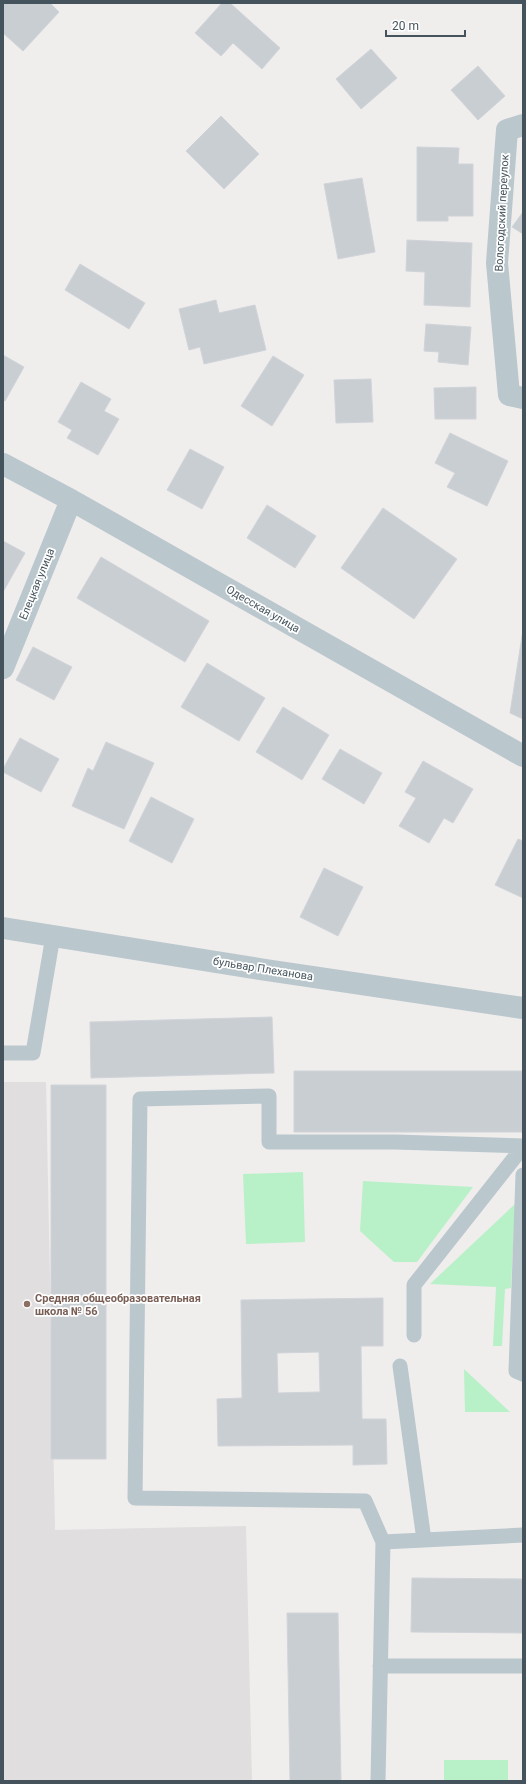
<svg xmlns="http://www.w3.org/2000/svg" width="526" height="1784" font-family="Roboto,sans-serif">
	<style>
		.education { fill: #e1dedf }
		.green { fill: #b8f1c7 }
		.building { fill: #c9ced2; stroke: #d0d4d9; fill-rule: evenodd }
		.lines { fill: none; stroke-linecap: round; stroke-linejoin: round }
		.lane { stroke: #bac7cd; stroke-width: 15 }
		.street { stroke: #bac7cd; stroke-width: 22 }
		.education-dot { fill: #8d6e63; stroke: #fff; stroke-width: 1.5 }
		.labels { text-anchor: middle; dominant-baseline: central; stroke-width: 3.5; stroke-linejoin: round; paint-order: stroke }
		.street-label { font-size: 11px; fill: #44535c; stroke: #fff }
		.education-label { font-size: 11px; font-weight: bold; fill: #785e54; stroke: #fff; text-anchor: start }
	</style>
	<rect width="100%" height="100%" fill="#f0eded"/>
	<path class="education" d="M 3,1082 L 46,1082 L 55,1530 L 246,1526 L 252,1781 L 3,1781 Z"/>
	<path class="green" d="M 303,1172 L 305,1242 L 246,1244 L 243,1174 Z
		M 363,1181 L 473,1187 L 417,1262 L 394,1262 L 360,1231 Z
		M 515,1204 L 511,1288 L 505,1289 L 502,1346 L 493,1346 L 496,1287 L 430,1284 Z
		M 464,1369 L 510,1412 L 465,1412 Z
		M 444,1760 L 508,1760 L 508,1781 L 444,1781 Z"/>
	<path class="building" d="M 3,3 L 50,3 L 59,12 L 23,51 L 3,33 Z
		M 222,3 L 230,3 L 280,48 L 262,69 L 233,43 L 221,56 L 195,33 Z
		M 371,49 L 397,78 L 361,109 L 336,79 Z
		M 478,66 L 505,96 L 478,120 L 451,90 Z
		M 221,116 L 259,154 L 224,189 L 186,151 Z
		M 417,147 L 459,148 L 458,164 L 473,164 L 473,216 L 448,216 L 448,221 L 417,221 Z
		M 362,178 L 375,252 L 338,259 L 324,184 Z
		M 523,212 L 523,234 L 512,227 Z
		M 407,240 L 472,243 L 470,307 L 424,305 L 425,272 L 406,271 Z
		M 80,264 L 145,303 L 129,329 L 65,290 Z
		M 216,300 L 219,313 L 255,305 L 266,350 L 204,364 L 200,347 L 189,350 L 179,309 Z
		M 426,324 L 471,327 L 468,365 L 438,362 L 439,352 L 424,351 Z
		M 3,355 L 24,367 L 5,401 L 3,400 Z
		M 273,356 L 304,375 L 272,426 L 241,406 Z
		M 371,379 L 373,422 L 336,423 L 334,380 Z
		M 81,382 L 111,399 L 104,411 L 119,419 L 98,455 L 67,438 L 72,430 L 58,422 Z
		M 476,387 L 476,419 L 435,419 L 434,388 Z
		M 450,433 L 508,461 L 487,506 L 447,487 L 455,473 L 435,463 Z
		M 190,449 L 224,467 L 202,509 L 167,490 Z
		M 267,505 L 316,536 L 295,568 L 247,538 Z
		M 383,508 L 457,559 L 414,619 L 341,568 Z
		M 3,541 L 25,553 L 3,592 Z
		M 101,557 L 209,621 L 185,662 L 77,598 Z
		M 523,630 L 523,719 L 510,713 Z
		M 33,647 L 72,667 L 54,700 L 16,680 Z
		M 207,663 L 265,698 L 239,741 L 181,707 Z
		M 283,707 L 329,735 L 302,780 L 256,752 Z
		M 20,738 L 59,759 L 41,792 L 3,772 L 3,769 Z
		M 106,742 L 154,763 L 124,829 L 72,806 L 88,768 L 93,771 Z
		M 340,749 L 382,773 L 364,804 L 322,779 Z
		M 423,761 L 473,789 L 453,823 L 444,818 L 429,843 L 399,826 L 416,798 L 405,792 Z
		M 151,797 L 194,819 L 172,863 L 129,841 Z
		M 518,839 L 523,841 L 523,898 L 495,885 Z
		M 324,868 L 363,887 L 338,936 L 300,917 Z
		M 272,1017 L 274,1073 L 91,1078 L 90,1022 Z
		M 294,1071 L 523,1071 L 523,1132 L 294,1132 Z
		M 51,1085 L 106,1085 L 106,1459 L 51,1459 Z
		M 383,1298 L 383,1346 L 361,1346 L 362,1419 L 386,1419 L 387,1464 L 353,1465 L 353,1445 L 218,1446 L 217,1399 L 242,1398 L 241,1300 ZM 319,1352 L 320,1392 L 278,1393 L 277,1353 Z
		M 412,1578 L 523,1579 L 523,1633 L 411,1632 Z
		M 287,1613 L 338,1613 L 341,1781 L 290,1781 Z"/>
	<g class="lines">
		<path class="lane" d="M 3,1053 L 33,1053 L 53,936
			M 523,1175 L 516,1371 L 523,1374
			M 414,1335 L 414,1285 L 523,1147
			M 400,1366 L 424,1540
			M 383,1542 L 365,1501 L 135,1498 L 140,1099 L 269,1096 L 269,1142 L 395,1142 L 523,1146
			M 380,1666 L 523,1666
			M 378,1781 L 383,1542 L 523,1535"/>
		<path class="street" d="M 523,125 L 507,130 L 497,263 L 509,395 L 523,398
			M 3,464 L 71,500 L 523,756
			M 3,668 L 71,500
			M 3,928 L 266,970 L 523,1008"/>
	</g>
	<circle class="education-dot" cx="27" cy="1304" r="4"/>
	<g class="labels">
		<g class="street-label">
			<text transform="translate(502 213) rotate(-87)">Вологодский переулок</text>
			<text transform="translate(37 584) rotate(-68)">Елецкая улица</text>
			<text transform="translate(263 609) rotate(30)">Одесская улица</text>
			<text transform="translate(263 969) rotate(9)">бульвар Плеханова</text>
		</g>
		<g class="education-label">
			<text x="35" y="1298">Средняя общеобразовательная<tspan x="35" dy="13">школа № 56</tspan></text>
		</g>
	</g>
	<rect width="526" height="1784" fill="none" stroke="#44535c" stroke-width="8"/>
	<path d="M386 30v6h79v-6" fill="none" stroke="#44535c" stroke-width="2"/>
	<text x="392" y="30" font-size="12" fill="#44535c" stroke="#ffffff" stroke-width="3" paint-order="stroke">20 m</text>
</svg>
